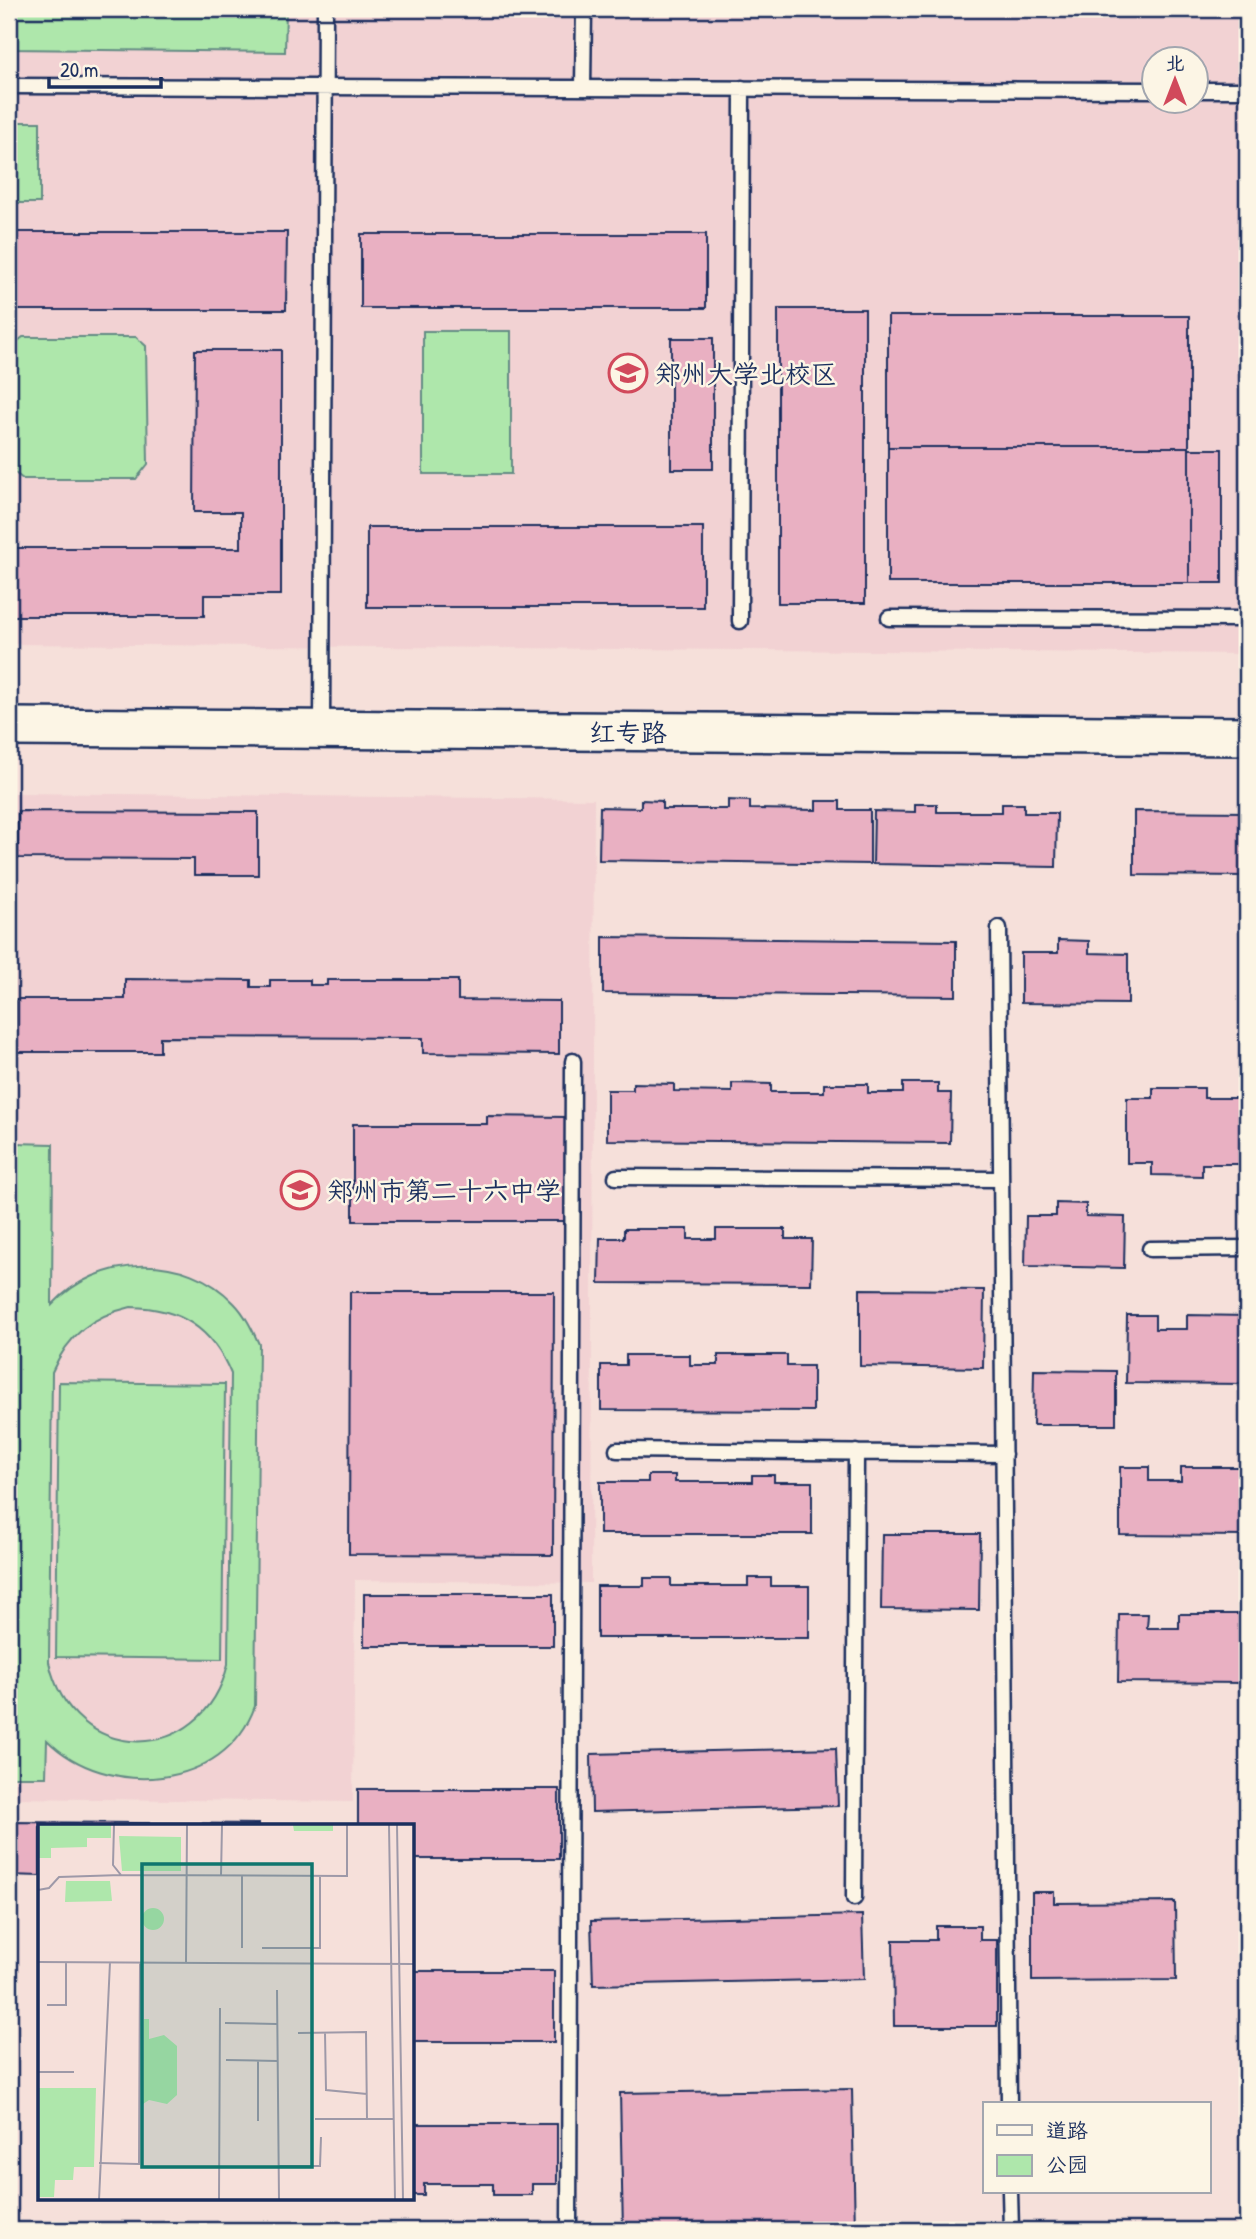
<svg xmlns="http://www.w3.org/2000/svg" width="1256" height="2239" font-family="'Patrick Hand','LXGW WenKai TC',sans-serif">
	<style>
		.built { fill: #f2d2d3; fill-rule: evenodd }
		.green { fill: #aee7ab; stroke: #648b84; stroke-width: 2; fill-rule: evenodd }
		.building { fill: #e9b0c2; stroke: #1b2f5e; stroke-width: 2 }
		.lines { fill: none; stroke-linecap: round; stroke-linejoin: round }
		.service-casing { stroke: #1b2f5e; stroke-width: 19 }
		.tertiary-casing { stroke: #1b2f5e; stroke-width: 42 }
		.service { stroke: #fcf5e5; stroke-width: 14 }
		.tertiary { stroke: #fcf5e5; stroke-width: 37 }
		.labels { text-anchor: middle; dominant-baseline: central; stroke-width: 5; stroke-linejoin: round; paint-order: stroke }
		.poi-label { font-size: 26px; fill: #1b2f5e; stroke: #fcf5e5; text-anchor: start }
		.street-label { font-size: 26px; fill: #1b2f5e; stroke: #fcf5e5 }
		.inset-road { fill: none; stroke: #9e99a8; stroke-width: 2 }
		.view { fill: #0f766e; fill-opacity: 0.15; stroke: #0f766e; stroke-width: 3.5 }
		.inset-edge { fill: none; stroke: #1b2f5e; stroke-width: 3.5 }
	</style>
	<rect width="100%" height="100%" fill="#f6e0da"/>
	<filter id="ink" filterUnits="userSpaceOnUse"><feTurbulence type="fractalNoise" baseFrequency=".0143" numOctaves="2"/><feDisplacementMap in="SourceGraphic" scale="14" xChannelSelector="R" yChannelSelector="G"/><feConvolveMatrix kernelMatrix="1 2 1 2 8 2 1 2 1" color-interpolation-filters="sRGB"/></filter>
	<g filter="url(#ink)">
		<path class="built" d="M 9,9 L 1247,9 L 1247,654 L 9,644 ZM 1154,60 L 1196,60 L 1196,102 L 1154,102 Z
			M 9,793 L 594,799 L 591,1583 L 355,1580 L 353,1802 L 9,1798 Z"/>
		<path class="green" d="M 9,9 L 286,9 L 285,52 L 9,49 Z
			M 9,122 L 40,122 L 40,203 L 9,203 Z
			M 423,331 L 511,331 L 511,474 L 423,474 Z
			M 23,337 L 136,337 L 146,346 L 148,464 L 136,479 L 23,479 L 11,470 L 10,355 L 14,344 Z
			M 15,1143 L 53,1144 L 52,1305 C 98,1255 185,1251 234,1303 C 245,1314 252,1329 259,1344 L 255,1706 C 225,1791 106,1799 47,1740 L 46,1777 L 9,1777 ZM 131,1307 C 180,1308 212,1328 231,1374 L 228,1664 C 203,1768 72,1767 49,1662 L 52,1372 C 68,1335 92,1316 131,1307 Z
			M 59,1382 L 225,1384 L 222,1659 L 56,1657 Z"/>
		<path class="building" d="M 9,232 L 287,232 L 286,310 L 9,310 Z
			M 361,234 L 706,234 L 706,308 L 361,308 Z
			M 778,309 L 865,309 L 865,603 L 778,603 Z
			M 888,316 L 1189,316 L 1189,447 L 888,447 Z
			M 671,338 L 713,338 L 713,469 L 671,469 Z
			M 195,350 L 281,350 L 281,595 L 204,595 L 204,616 L 9,616 L 9,548 L 241,548 L 241,512 L 194,512 Z
			M 888,447 L 1189,447 L 1189,583 L 888,583 Z
			M 1189,449 L 1222,449 L 1222,583 L 1189,583 Z
			M 367,527 L 703,527 L 703,607 L 367,607 Z
			M 641,800 L 662,801 L 662,809 L 728,809 L 728,800 L 750,801 L 750,809 L 816,810 L 816,801 L 840,801 L 840,810 L 870,810 L 870,864 L 599,860 L 600,807 L 641,808 Z
			M 915,804 L 937,804 L 937,812 L 1002,812 L 1002,804 L 1024,804 L 1024,813 L 1057,813 L 1056,867 L 873,864 L 874,811 L 915,812 Z
			M 18,811 L 258,812 L 258,875 L 194,875 L 194,859 L 18,858 Z
			M 1134,811 L 1247,812 L 1247,876 L 1134,875 Z
			M 603,937 L 956,941 L 956,996 L 603,993 Z
			M 1058,940 L 1089,941 L 1089,953 L 1128,954 L 1128,1004 L 1021,1003 L 1021,953 L 1058,953 Z
			M 125,979 L 251,980 L 251,987 L 270,987 L 270,980 L 310,980 L 310,985 L 327,985 L 327,980 L 458,980 L 458,1000 L 559,1001 L 559,1054 L 423,1053 L 423,1038 L 160,1037 L 160,1052 L 16,1052 L 16,999 L 125,999 Z
			M 633,1083 L 674,1084 L 674,1091 L 732,1092 L 732,1083 L 771,1084 L 771,1092 L 824,1092 L 824,1084 L 868,1084 L 868,1093 L 903,1093 L 903,1083 L 938,1083 L 938,1093 L 951,1093 L 950,1143 L 607,1140 L 607,1090 L 633,1090 Z
			M 1153,1088 L 1204,1088 L 1204,1098 L 1247,1098 L 1247,1164 L 1202,1164 L 1202,1176 L 1152,1175 L 1152,1163 L 1127,1163 L 1127,1098 L 1153,1098 Z
			M 487,1116 L 566,1117 L 565,1221 L 353,1221 L 353,1124 L 487,1124 Z
			M 1056,1203 L 1086,1204 L 1086,1216 L 1125,1217 L 1124,1268 L 1025,1266 L 1026,1216 L 1056,1216 Z
			M 624,1229 L 688,1229 L 688,1239 L 716,1239 L 716,1229 L 785,1229 L 785,1239 L 812,1239 L 811,1284 L 599,1283 L 600,1238 L 624,1238 Z
			M 860,1289 L 984,1290 L 983,1368 L 860,1366 Z
			M 350,1292 L 554,1292 L 553,1555 L 349,1554 Z
			M 1127,1315 L 1155,1315 L 1155,1329 L 1187,1329 L 1187,1315 L 1247,1316 L 1247,1384 L 1126,1383 Z
			M 626,1355 L 690,1355 L 690,1365 L 718,1365 L 718,1355 L 787,1355 L 787,1366 L 813,1366 L 813,1411 L 601,1410 L 601,1365 L 626,1365 Z
			M 1034,1370 L 1116,1371 L 1116,1425 L 1033,1425 Z
			M 1120,1467 L 1149,1467 L 1149,1481 L 1181,1481 L 1181,1467 L 1247,1467 L 1247,1536 L 1120,1535 Z
			M 648,1475 L 675,1475 L 675,1482 L 752,1482 L 752,1475 L 774,1475 L 774,1482 L 812,1482 L 812,1534 L 600,1534 L 600,1482 L 648,1482 Z
			M 882,1534 L 980,1534 L 979,1610 L 881,1609 Z
			M 644,1578 L 671,1578 L 671,1586 L 748,1586 L 748,1578 L 771,1578 L 771,1586 L 809,1586 L 809,1638 L 597,1638 L 597,1586 L 644,1586 Z
			M 364,1594 L 553,1594 L 553,1646 L 364,1646 Z
			M 1119,1614 L 1148,1614 L 1147,1628 L 1179,1628 L 1179,1614 L 1247,1614 L 1247,1683 L 1118,1682 Z
			M 836,1748 L 838,1806 L 592,1812 L 591,1754 Z
			M 358,1789 L 559,1789 L 559,1859 L 413,1859 L 413,1826 L 358,1826 Z
			M 9,1822 L 259,1824 L 259,1826 L 40,1826 L 40,1876 L 9,1875 Z
			M 1032,1892 L 1054,1892 L 1054,1903 L 1175,1902 L 1176,1980 L 1032,1981 Z
			M 862,1915 L 864,1979 L 593,1985 L 591,1921 Z
			M 936,1926 L 980,1926 L 980,1940 L 997,1940 L 997,2026 L 894,2026 L 893,1940 L 936,1940 Z
			M 413,1971 L 554,1971 L 554,2042 L 413,2042 Z
			M 852,2089 L 855,2230 L 623,2230 L 620,2093 Z
			M 413,2124 L 557,2124 L 557,2184 L 532,2184 L 532,2195 L 493,2195 L 493,2184 L 424,2184 L 424,2195 L 413,2195 Z"/>
		<g class="lines">
			<defs>
				<path id="service" d="M 9,86 L 1154,90
					M 583,88 L 584,9
					M 1196,90 L 1247,90
					M 889,618 L 1247,619
					M 740,621 L 742,88
					M 322,728 L 325,9
					M 999,928 L 1009,2104
					M 616,1177 L 1001,1179
					M 1150,1249 L 1247,1248
					M 617,1450 L 1004,1454
					M 854,1898 L 856,1452
					M 1010,2192 L 1011,2230
					M 569,2230 L 573,1061"/>
				<path id="tertiary" d="M 9,727 L 1247,736"/>
			</defs>
			<use href="#service" class="service-casing"/>
			<use href="#tertiary" class="tertiary-casing"/>
			<use href="#service" class="service"/>
			<use href="#tertiary" class="tertiary"/>
		</g>
	</g>
	<defs>
		<symbol id="university-ring" viewBox="-11 -11 22 22"><circle r="9.5" fill="#fcf5e5" stroke="#d1495b" stroke-width="1.5"/><path d="M0-5L7-2L0 1L-7-2ZM-4 1L0 2.5L4 1V4Q0 6-4 4Z" fill="#d1495b"/></symbol>
		<symbol id="school-ring" viewBox="-11 -11 22 22"><circle r="9.5" fill="#fcf5e5" stroke="#d1495b" stroke-width="1.5"/><path d="M0-5L7-2L0 1L-7-2ZM-4 1L0 2.5L4 1V4Q0 6-4 4Z" fill="#d1495b"/></symbol>
	</defs>
	<g fill-rule="evenodd">
		<use href="#university-ring" x="606" y="351" width="44" height="44"/>
		<use href="#school-ring" x="278" y="1168" width="44" height="44"/>
	</g>
	<g class="labels">
		<g class="poi-label">
			<text x="655" y="373">郑州大学北校区</text>
			<text x="327" y="1190">郑州市第二十六中学</text>
		</g>
		<g class="street-label">
			<text x="628" y="732">红专路</text>
		</g>
	</g>
	<g transform="translate(38 1824)">
		<rect width="376" height="376" fill="#f6e0da"/>
		<path d="M 0,1 L 73,1 L 73,14 L 49,14 L 49,23 L 13,24 L 13,34 L 0,34 ZM 255,1 L 295,1 L 295,7 L 256,7 ZM 81,12 L 143,13 L 143,47 L 84,47 ZM 28,57 L 72,57 L 74,77 L 27,78 ZM104 95a11 11 0 1 1 22 0a11 11 0 1 1-22 0ZM 106,195 L 111,195 L 111,215 L 126,211 L 139,222 L 139,271 L 129,280 L 111,276 L 105,280 ZM 0,264 L 58,264 L 56,343 L 36,343 L 35,356 L 17,356 L 16,373 L 0,373 Z" fill="#aee7ab"/>
		<path class="inset-road" d="M 76,1 L 75,41 L 83,51 L 309,52 L 309,1M 351,1 L 357,376M 359,1 L 365,376M 183,52 L 184,1M 0,66 L 11,64 L 21,53 L 83,51M 204,124 L 204,52M 224,124 L 282,124 L 282,52M 0,138 L 377,140M 148,139 L 149,1M 239,166 L 241,376M 9,181 L 28,181 L 28,138M 187,199 L 239,200M 260,209 L 328,208 L 329,295M 287,209 L 288,266 L 329,270M 188,236 L 240,237M 0,248 L 36,248M 277,295 L 356,295M 220,297 L 220,236M 61,339 L 101,340 L 102,138M 241,342 L 282,342 L 283,313M 61,376 L 72,138M 181,376 L 182,184"/>
		<path class="view" d="M 104,40 L 274,40 L 274,343 L 104,343 Z"/>
		<rect width="376" height="376" class="inset-edge"/>
	</g>
	<rect width="1256" height="2239" fill="none" stroke="#fcf5e5" stroke-width="35"/>
	<rect x="18" y="18" width="1221" height="2204" fill="none" stroke="#1b2f5e" stroke-width="2.5" filter="url(#ink)"/>
	<rect x="983" y="2102" width="228" height="91" fill="#fcf5e5" stroke="#a2a6af" stroke-width="2"/>
	<rect x="997" y="2125" width="35" height="10" fill="#fcf5e5" stroke="#a2a6af" stroke-width="2"/>
	<text x="1046" y="2138" font-size="21" fill="#1b2f5e">道路</text>
	<rect x="997" y="2155" width="35" height="21" fill="#aee7ab" stroke="#a2a6af" stroke-width="2"/>
	<text x="1046" y="2172" font-size="21" fill="#1b2f5e">公园</text>
	<g transform="translate(1175 80)"><circle r="33" fill="#fcf5e5" stroke="#a2a6af" stroke-width="2"/>
	<path d="M0-5L12 26L0 18L-12 26Z" fill="#d1495b"/>
	<text y="-10" font-size="19" font-weight="bold" text-anchor="middle" fill="#1b2f5e">北</text>
	</g>
	<path d="M49 77v10h112v-10" fill="none" stroke="#1b2f5e" stroke-width="3.5"/>
	<text x="60" y="77" font-size="21" fill="#1b2f5e" stroke="#fcf5e5" stroke-width="5" paint-order="stroke">20 m</text>
</svg>
